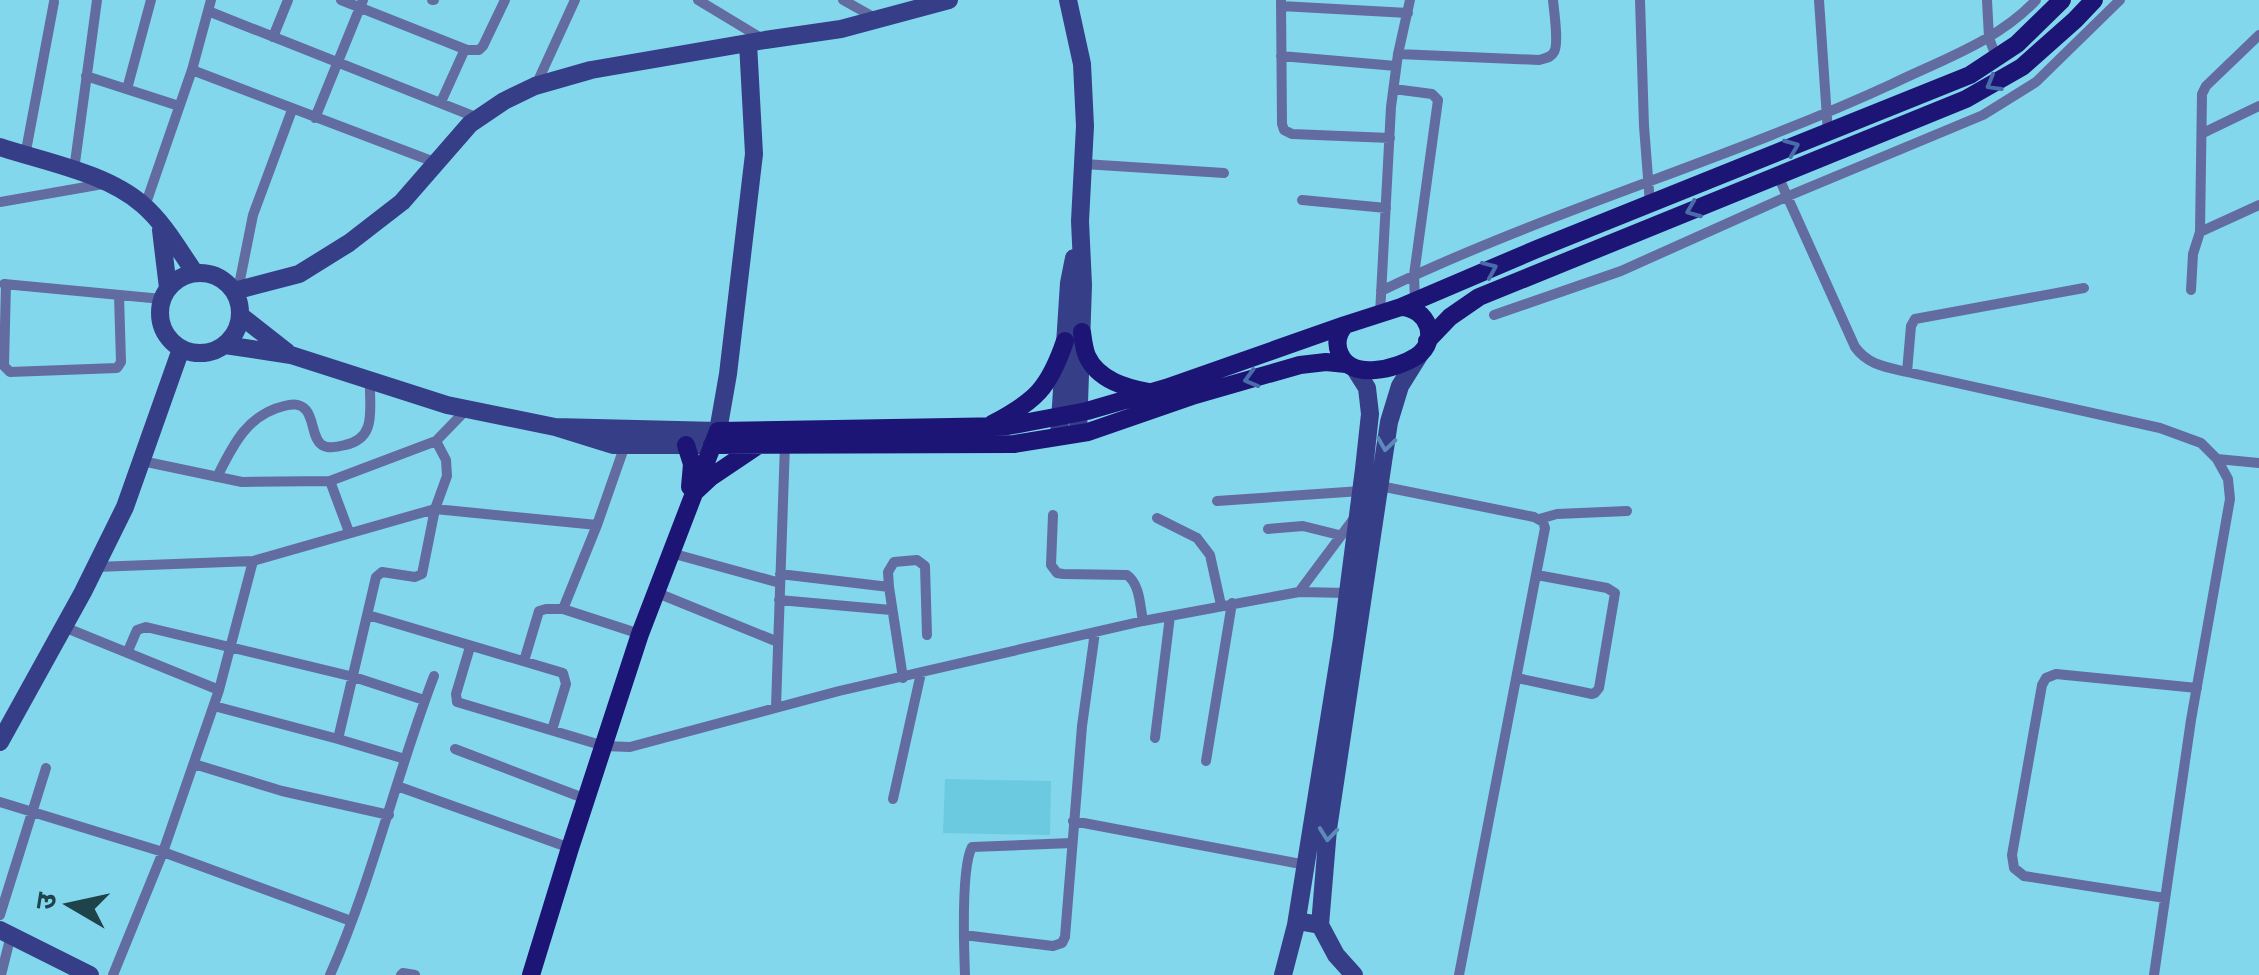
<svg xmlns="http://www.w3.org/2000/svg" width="2259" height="975" font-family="'Sofia Sans Condensed','Noto Sans Devanagari',sans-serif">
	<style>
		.built { fill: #6bc9e0 }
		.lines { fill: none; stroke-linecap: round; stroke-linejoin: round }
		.street { stroke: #636ca0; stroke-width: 10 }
		.secondary { stroke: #363e88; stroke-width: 18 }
		.primary { stroke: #1d1575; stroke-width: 18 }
		.oneway { stroke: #4b6cab }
		.oneway2 { stroke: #5c8aba }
	</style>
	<rect width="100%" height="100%" fill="#83d7ec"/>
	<path class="built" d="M 945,779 L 1051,781 L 1050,835 L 943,833 Z"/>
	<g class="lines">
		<path class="street" d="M 341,0 L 467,50 L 479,50 L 483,46 L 505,0
			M 432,0 L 434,0
			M 698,0 L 761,38
			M 843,0 L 877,19
			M 1281,0 L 1282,124 L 1284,130 L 1292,134 L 1390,138
			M 1640,0 L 1644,126 L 1650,204
			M 1819,0 L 1828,133
			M 1987,0 L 1989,38 L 1997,59
			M 1281,6 L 1408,13
			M 208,11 L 478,118
			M 273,37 L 288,0
			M 1398,54 L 1539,60 C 1545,58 1551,58 1554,52 C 1559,44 1554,11 1553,0
			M 1281,56 L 1396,66
			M 192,70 L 437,163
			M 86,76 L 179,106
			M 536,85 L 575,0
			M 127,89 L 151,0
			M 1394,89 L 1432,94 L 1438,100 L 1414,275 L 1415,301
			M 441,102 L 465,49
			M 315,118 L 363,0
			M 2203,133 L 2259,106
			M 25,156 L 54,2
			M 1084,164 L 1224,173
			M 74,170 L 97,0
			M 1778,176 L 1855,347 C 1868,365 1886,367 1907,372 L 2160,428 L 2201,443 L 2217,459 L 2228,479 L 2230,499 L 2191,720 L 2154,975
			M 1302,200 L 1386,208
			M 0,202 L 103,184
			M 145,206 L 192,70 L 211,0
			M 2200,232 L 2259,205
			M 4,284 L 162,299
			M 6,284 L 4,366 L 10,372 L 117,368 L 121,362 L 119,295
			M 238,290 L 253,215 L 292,110
			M 2191,290 L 2193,254 L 2200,232 L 2202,94 L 2206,86 L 2259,35
			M 1381,291 C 1547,211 1725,161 1892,84 C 1941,60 1998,41 2036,0
			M 1380,314 L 1391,107 L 1398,54 L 1410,0
			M 1494,315 L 1621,271 L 1786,197 L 1983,115 L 2036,82 L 2120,0
			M 1907,372 L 1911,326 L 1915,319 L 2084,288
			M 625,445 L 597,525 L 563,609 L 640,634
			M 2217,459 L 2259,463
			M 142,461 L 242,482 L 330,481
			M 217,477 C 233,445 247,415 284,406 C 292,404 300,403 306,410 C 314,419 312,438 322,445 C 328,449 338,447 345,445 C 378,438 369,408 370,381
			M 1380,486 L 1534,517 L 1543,522 L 1545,528 L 1459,975
			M 1217,501 L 1361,491
			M 1053,515 L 1051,565 L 1057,573 L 1063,574 L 1127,575 C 1140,584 1140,606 1143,621
			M 1157,518 L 1197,538 L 1210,555 L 1221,605
			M 1539,519 L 1557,514 L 1627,511
			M 1268,529 L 1303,526 L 1339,535
			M 349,532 L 330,481 L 436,441
			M 671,553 L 780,583
			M 96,567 L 253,561 L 435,509 L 597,525
			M 780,574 L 889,587
			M 655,592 L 778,642
			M 1299,592 L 1355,517
			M 779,600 L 891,610
			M 368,615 L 563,673 L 566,684 L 552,730
			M 64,627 L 219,690
			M 470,647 L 456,694 L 457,702 L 604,746 L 630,747 L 839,691 L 1143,621 L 1299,592 L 1348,593
			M 127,653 L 137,630 L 146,627 L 354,677 L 424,700
			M 524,661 L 539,611 L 546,609 L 563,609
			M 903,678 L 889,587 L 888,572 L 894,562 L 917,560 L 925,566 L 927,635
			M 1517,678 L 1592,694 L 1595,693 L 1599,688 L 1615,593 L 1607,588 L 1537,575
			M 214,706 L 338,739 L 376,577 L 382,572 L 415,577 L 422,574 L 435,509 L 447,476 L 446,460 L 436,441 L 467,409
			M 776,707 L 785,444
			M 1155,738 L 1170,616
			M 338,739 L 405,759
			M 455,749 L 586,799
			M 1206,761 L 1232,603
			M 194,764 L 282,791 L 389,815
			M 397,786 L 570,848
			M 893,799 L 921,673
			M 0,802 L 163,852 L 351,921
			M 1073,821 L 1306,865
			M 2165,898 L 2024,876 L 2014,868 L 2012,855 L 2042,685 L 2046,678 L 2056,674 L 2197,688
			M 0,915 L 46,768
			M 964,935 L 1053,946 L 1062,943 L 1065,937 L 1082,726 L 1095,632
			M 1,975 L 11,935
			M 113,975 L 163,852 L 219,690 L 253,561
			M 330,975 C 373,878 396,775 434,676
			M 401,975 L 403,973 L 415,975
			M 965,975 C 964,949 961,867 972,847 L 1072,843"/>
		<path class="secondary" d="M 1068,0 L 1082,64 L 1085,126 L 1080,221 L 1083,285 L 1078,433
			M 0,147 C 45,162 107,173 143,205 C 164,223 179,250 195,273
			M 161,230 L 168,288
			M160 313a40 40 0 1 1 80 0a40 40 0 1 1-80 0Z
			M 234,291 L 299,274 L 349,243 L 402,202 L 470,124 L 504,101 L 535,86 L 591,70 L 765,40 L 841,29 L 949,0
			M 241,316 L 287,352
			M 225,345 L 291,355 L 447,405 L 555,427 L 613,445 L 712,445
			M 555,427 L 718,431 L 728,374 L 754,154 L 748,43
			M 1059,436 L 1069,283 L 1074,258
			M 0,742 L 83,592 L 125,507 L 181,349
			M 1296,925 L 1342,639 L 1364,469 L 1370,414 L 1367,388 L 1355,369
			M 1320,925 L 1328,829 L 1389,422 L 1400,386 L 1420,354
			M 0,930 L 90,975
			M 1283,975 L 1296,925 L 1303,922 L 1320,925 L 1336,955 L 1354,975"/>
		<path class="primary" d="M 1401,307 L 1537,249 L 1970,75 L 2017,44 L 2062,0
			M 1401,307 C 1428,308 1440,340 1417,356 C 1397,369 1351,381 1340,354 C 1335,343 1338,333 1345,325 Z
			M 1082,332 C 1083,339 1084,349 1087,356 C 1098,380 1126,388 1149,392
			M 1427,341 L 1450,317 L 1479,297 L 1966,99 L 2022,67 L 2075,20 L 2094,0
			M 992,424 C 1036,401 1049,388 1065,341
			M 686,445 L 692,464 L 690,487
			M 712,445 L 1014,444 L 1088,432 L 1195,395 L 1300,365 L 1326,362 L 1346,364
			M 696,491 L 711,477 L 760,444
			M 531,975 L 570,848 L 640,634 L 718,431 L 1008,426 L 1087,411 L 1166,388 L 1345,325"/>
	</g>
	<defs><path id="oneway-chevron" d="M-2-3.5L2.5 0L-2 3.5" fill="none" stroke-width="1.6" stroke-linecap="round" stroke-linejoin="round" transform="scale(2.5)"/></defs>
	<g class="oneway">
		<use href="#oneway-chevron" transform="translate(1993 84) rotate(150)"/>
		<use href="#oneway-chevron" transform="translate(1792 147) rotate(-22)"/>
		<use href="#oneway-chevron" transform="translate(1693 210) rotate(158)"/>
		<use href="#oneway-chevron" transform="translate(1490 269) rotate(-23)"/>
		<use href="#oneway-chevron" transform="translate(1251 379) rotate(164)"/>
	</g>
	<g class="oneway2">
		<use href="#oneway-chevron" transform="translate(1386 444) rotate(98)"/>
		<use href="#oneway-chevron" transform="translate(1328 834) rotate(96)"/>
	</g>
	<g transform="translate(70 905) rotate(279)" stroke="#83d7ec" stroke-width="8" paint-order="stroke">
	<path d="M0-8L18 38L0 25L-18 38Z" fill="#1f434b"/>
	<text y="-15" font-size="28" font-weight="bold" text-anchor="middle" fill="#1f434b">उ</text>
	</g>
</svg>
